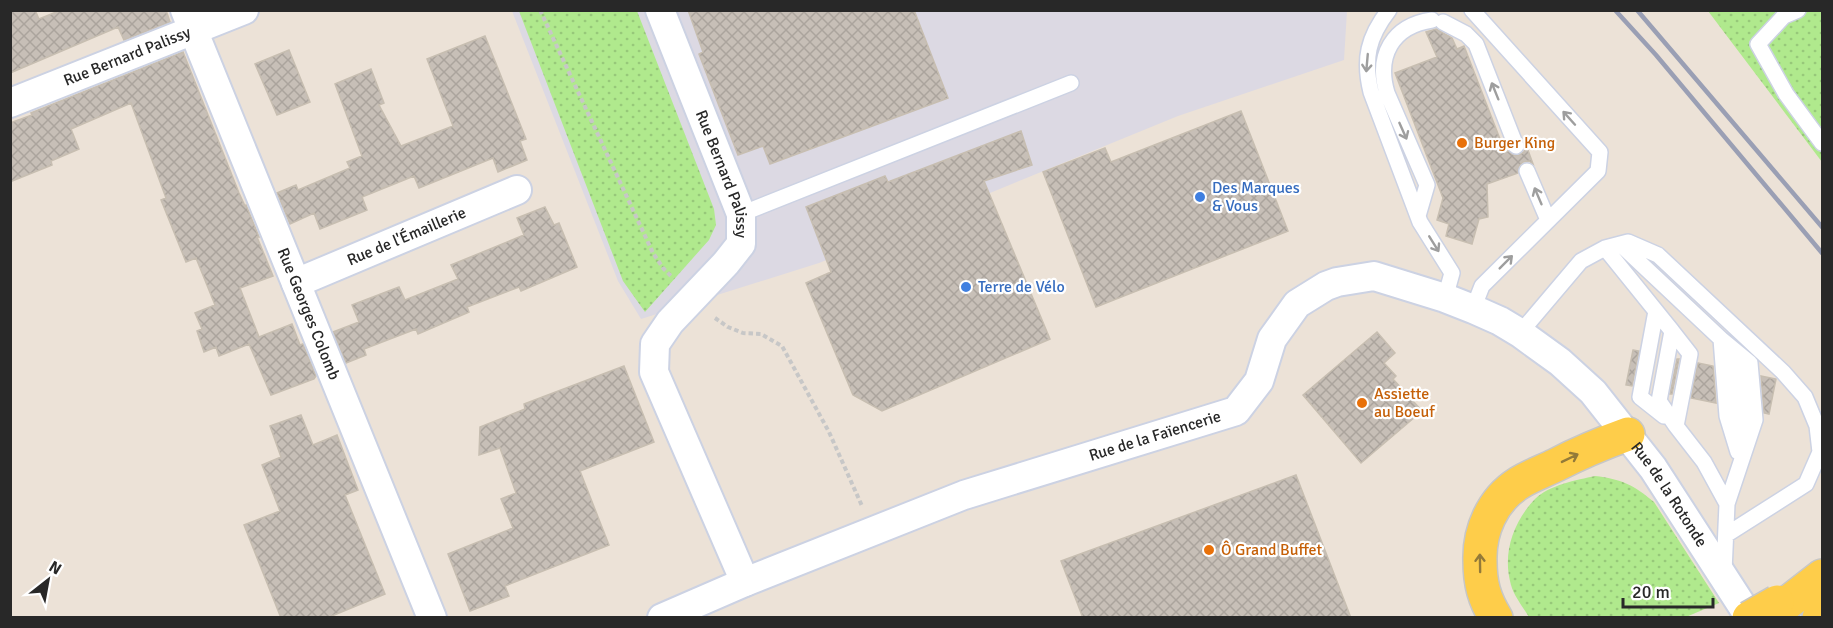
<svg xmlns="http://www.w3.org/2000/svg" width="1833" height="628" font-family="Signika,sans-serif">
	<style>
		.industrial { fill: #dcd9e3 }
		.grass { fill: url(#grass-dots) }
		.building { fill: url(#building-cross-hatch); stroke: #c7beb1; stroke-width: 1.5 }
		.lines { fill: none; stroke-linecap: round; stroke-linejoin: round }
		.lane-casing { stroke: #ccd2e3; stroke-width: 18 }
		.street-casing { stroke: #ccd2e3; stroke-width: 32 }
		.primary-casing { stroke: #c7c7c7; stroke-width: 36 }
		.path { stroke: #c7c7c7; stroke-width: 4; stroke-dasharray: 4.5 3; stroke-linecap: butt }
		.lane { stroke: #fff; stroke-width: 15 }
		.street { stroke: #fff; stroke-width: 28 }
		.primary { stroke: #fecd4a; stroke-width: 33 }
		.rail { stroke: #9a9fb4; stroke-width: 4.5 }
		.primary-bridge-casing { stroke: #c7c7c7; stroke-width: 36; stroke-linecap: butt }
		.primary-bridge { stroke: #fecd4a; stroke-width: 33 }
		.oneway { stroke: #9e9e9e }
		.oneway2 { stroke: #937a39 }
		.food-dot { fill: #e8710a; stroke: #fff; stroke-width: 2 }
		.shop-dot { fill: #3f7fe0; stroke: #fff; stroke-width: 2 }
		.labels { text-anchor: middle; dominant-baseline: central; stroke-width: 4.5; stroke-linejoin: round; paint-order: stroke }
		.street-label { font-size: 16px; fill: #282828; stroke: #fff }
		.food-label { font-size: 16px; fill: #c56008; stroke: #fff; text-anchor: start }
		.shop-label { font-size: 16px; fill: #366cbe; stroke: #fff; text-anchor: start }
	</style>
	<defs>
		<pattern id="grass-dots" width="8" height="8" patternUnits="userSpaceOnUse" patternTransform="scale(1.5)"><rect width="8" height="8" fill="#b0e98d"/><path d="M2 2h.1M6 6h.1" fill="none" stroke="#97c87a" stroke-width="1.8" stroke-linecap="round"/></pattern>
		<pattern id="building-cross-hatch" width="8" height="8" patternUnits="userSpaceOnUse" patternTransform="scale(1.5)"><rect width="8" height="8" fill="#c7bfb7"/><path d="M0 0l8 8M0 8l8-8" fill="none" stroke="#aba49d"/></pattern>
	</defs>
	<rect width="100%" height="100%" fill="#ece2d7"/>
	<path class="industrial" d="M 512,11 L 1347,11 L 1344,60 L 1178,116 L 819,263 L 641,319 L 618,281 Z"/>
	<path class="grass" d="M 519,11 L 637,11 L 714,209 L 716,225 L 709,240 L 645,312 L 623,281 Z
		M 1708,11 L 1822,11 L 1822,162 Z
		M 1595,476 C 1621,479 1634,485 1654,502 L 1719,603 L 1686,617 L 1529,617 C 1523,607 1514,596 1511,585 C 1502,554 1513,522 1535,499 C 1549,485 1577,480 1595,476 Z"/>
	<path class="building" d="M 10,10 L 35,10 L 39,19 L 61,10 L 166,10 L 170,22 L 124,40 L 118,27 L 10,73 Z
		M 688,10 L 914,10 L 948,98 L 770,164 L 763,146 L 738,155 L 699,54 L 703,52 Z
		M 1436,29 L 1452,38 L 1457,49 L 1464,46 L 1505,152 L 1508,151 L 1514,155 L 1519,155 L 1524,152 L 1526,145 L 1533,164 L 1529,161 L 1523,162 L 1519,166 L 1518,173 L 1487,184 L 1488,217 L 1479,219 L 1472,244 L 1446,236 L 1449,224 L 1437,220 L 1443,198 L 1395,73 L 1437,57 L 1426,32 Z
		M 485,36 L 526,139 L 520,141 L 527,160 L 498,172 L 493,158 L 419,188 L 414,176 L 362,197 L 367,210 L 320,229 L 314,213 L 290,224 L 277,193 L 296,185 L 298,190 L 350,168 L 347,162 L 362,156 L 335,84 L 371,69 L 384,103 L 379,105 L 401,146 L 453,126 L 427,59 Z
		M 289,50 L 310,102 L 277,115 L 255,64 Z
		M 183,52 L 239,193 L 245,206 L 246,205 L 259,237 L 257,237 L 273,276 L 240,288 L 259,337 L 292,324 L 300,345 L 303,344 L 316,376 L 314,379 L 271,395 L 249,344 L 219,356 L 216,347 L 204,352 L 197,331 L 202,329 L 195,313 L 215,305 L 196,258 L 186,262 L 161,200 L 166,198 L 131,103 L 71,129 L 79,149 L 51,161 L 52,165 L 10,182 L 10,123 L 32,115 L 31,113 Z
		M 1241,111 L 1288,231 L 1096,307 L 1043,172 L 1105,148 L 1111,162 Z
		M 1021,131 L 1032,165 L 984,181 L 1050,339 L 882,411 L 853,395 L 806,283 L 831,272 L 806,207 L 885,176 L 888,182 Z
		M 545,207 L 554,225 L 559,223 L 577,267 L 521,291 L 519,287 L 467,307 L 469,312 L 418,334 L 416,329 L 364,349 L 366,355 L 346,363 L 333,332 L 359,322 L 352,305 L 399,287 L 405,300 L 458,279 L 451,265 L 524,235 L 517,218 Z
		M 1377,332 L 1395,353 L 1384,363 L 1396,376 L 1393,379 L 1422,411 L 1361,463 L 1303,395 Z
		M 1633,350 L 1639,351 L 1632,386 L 1626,385 Z
		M 1677,359 L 1679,359 L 1672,394 L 1670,394 Z
		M 1698,363 L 1713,366 L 1716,403 L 1691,398 Z
		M 624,366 L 654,442 L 580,471 L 609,545 L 505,586 L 509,596 L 470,611 L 448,554 L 513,528 L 501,499 L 516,493 L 500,448 L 479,455 L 480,427 L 525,409 L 524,404 Z
		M 1761,376 L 1776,379 L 1769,414 L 1764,413 Z
		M 301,415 L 313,445 L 337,435 L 358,490 L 345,495 L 385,594 L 327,618 L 281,618 L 244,525 L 280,511 L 262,465 L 281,457 L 270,426 Z
		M 1296,475 L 1351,618 L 1083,618 L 1061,561 Z"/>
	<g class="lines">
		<defs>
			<path id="lane" d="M 1389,10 C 1368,37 1363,59 1371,92 L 1420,222 L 1452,273 L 1445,298
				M 1472,10 L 1600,152 L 1598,171 L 1482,286 L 1473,309
				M 1798,10 L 1784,16 L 1758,44 L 1786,94 L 1822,143
				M 1443,22 L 1466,34 L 1476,44 L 1516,146
				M 1527,171 L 1548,220
				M 741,214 L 1071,83
				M 1418,216 L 1427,185 L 1387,93 C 1376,56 1392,26 1432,20
				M 1620,244 L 1721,339 L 1727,416 L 1738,452
				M 1605,248 L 1672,331 L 1659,401 L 1676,426
				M 1656,311 L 1640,397 L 1664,416
				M 1672,331 L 1690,354 L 1676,426 L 1704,462 L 1727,504 L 1724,572
				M 1520,333 L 1581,261 L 1605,248 L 1628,242 L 1658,255 L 1783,372 L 1805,397 L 1817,426 L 1820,452 L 1806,484 L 1726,535
				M 1721,339 L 1750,363 L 1755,420 L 1727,504
				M 1728,349 L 1736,361 L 1741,417 L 1739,442"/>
			<g id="street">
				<path id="s1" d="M 185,10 L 432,618"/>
				<path id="s2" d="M 660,10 L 741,214 L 741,244 L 726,263 L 670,322 L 655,344 L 654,372 L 745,582"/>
				<path id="s3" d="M 10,103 L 244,10"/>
				<path id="s4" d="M 296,283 L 517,190"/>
				<path id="s5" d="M 662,618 L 745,582 L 964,495 L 1236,411 L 1259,381 L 1272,339 L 1297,304 L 1326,286 L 1337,282 L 1374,276 L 1445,298 L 1473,309 L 1500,321 L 1520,333 L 1560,362 L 1593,392 L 1653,468 L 1750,618"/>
			</g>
			<path id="primary" d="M 1496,618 C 1484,599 1480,583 1480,561 C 1479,531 1492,500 1519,483 C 1530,476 1544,471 1556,465 C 1579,453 1603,443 1628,434
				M 1768,618 L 1822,576
				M 1819,618 L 1822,614"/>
		</defs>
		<use href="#lane" class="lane-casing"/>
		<use href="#street" class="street-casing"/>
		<use href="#primary" class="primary-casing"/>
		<path class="path" d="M 540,10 L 653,253 L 663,268 L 673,278
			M 715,318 L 728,327 L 743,333 L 761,334 L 782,346 L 829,432 L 862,506"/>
		<use href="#lane" class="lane"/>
		<use href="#street" class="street"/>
		<use href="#primary" class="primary"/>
		<path class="rail" d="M 1615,10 L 1656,55 L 1822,253
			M 1637,10 L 1822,227"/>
		<defs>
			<path id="primary-bridge" d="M 1749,618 L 1777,602"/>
		</defs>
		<use href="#primary-bridge" class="primary-bridge-casing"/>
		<use href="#primary-bridge" class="primary-bridge"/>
	</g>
	<defs><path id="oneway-shaft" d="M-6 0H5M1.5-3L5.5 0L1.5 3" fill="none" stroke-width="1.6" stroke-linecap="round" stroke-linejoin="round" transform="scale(1.5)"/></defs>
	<g class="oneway">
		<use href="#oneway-shaft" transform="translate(1367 63) rotate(95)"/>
		<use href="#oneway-shaft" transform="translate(1495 91) rotate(-112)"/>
		<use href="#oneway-shaft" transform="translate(1569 118) rotate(-132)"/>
		<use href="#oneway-shaft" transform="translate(1403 131) rotate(66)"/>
		<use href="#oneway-shaft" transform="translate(1538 196) rotate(-113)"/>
		<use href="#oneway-shaft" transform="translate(1434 244) rotate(58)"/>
		<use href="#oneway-shaft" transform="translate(1506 262) rotate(-45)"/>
	</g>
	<g class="oneway2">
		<use href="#oneway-shaft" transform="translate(1570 458) rotate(-26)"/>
		<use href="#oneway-shaft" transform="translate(1480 563) rotate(-91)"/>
	</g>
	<g class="food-dot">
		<circle cx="1462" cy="143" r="6"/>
		<circle cx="1362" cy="403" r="6"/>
		<circle cx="1209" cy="550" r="6"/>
	</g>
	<g class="shop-dot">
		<circle cx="1200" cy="197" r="6"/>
		<circle cx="966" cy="287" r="6"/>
	</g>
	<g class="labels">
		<g class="street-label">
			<text stroke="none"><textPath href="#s3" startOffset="126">Rue Bernard Palissy</textPath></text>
			<text stroke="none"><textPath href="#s2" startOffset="176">Rue Bernard Palissy</textPath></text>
			<text stroke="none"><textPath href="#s4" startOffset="120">Rue de l'Émaillerie</textPath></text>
			<text stroke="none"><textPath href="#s1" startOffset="328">Rue Georges Colomb</textPath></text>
			<text stroke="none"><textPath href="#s5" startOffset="526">Rue de la Faïencerie</textPath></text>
			<text stroke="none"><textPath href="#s5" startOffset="1198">Rue de la Rotonde</textPath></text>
		</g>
		<g class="food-label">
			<text x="1474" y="143">Burger King</text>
			<text x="1374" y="394">Assiette<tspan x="1374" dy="18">au Boeuf</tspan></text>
			<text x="1221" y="550">Ô Grand Buffet</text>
		</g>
		<g class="shop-label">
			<text x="1212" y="188">Des Marques<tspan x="1212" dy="18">&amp; Vous</tspan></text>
			<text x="978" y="287">Terre de Vélo</text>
		</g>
	</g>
	<rect width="1833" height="628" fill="none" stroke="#282828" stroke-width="24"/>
	<g transform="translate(48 580) rotate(31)" stroke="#ffffff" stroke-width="4.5" paint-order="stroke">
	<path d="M0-4.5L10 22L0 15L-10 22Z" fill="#282828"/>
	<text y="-9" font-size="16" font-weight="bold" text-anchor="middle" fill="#282828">N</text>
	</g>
	<path d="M1623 598v9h90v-9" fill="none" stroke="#282828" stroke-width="3"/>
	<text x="1632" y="598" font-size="18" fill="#282828" stroke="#ffffff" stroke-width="4.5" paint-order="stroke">20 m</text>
</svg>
